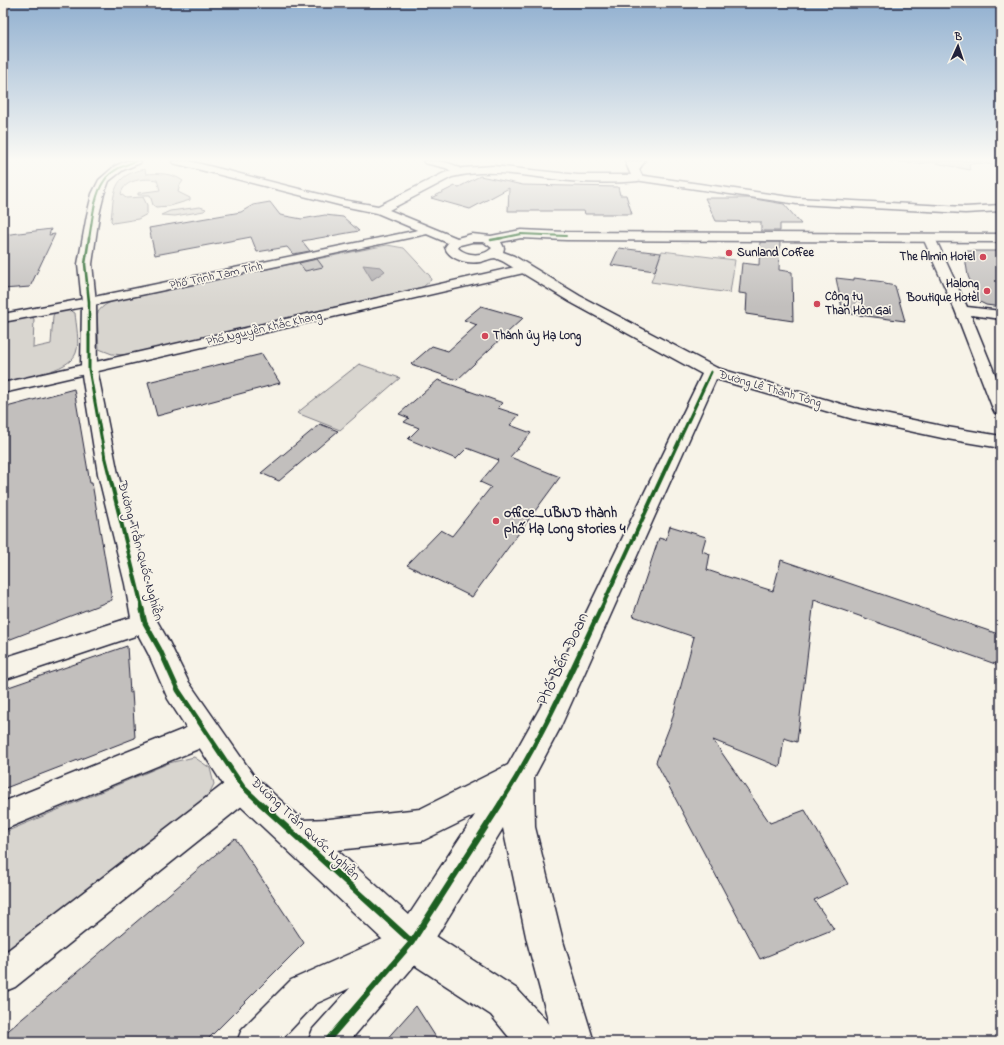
<svg xmlns="http://www.w3.org/2000/svg" width="1004" height="1045" font-family="'Indie Flower',sans-serif">
	<style>
		.green { fill: #d8d5cf; stroke: #7d7c85 }
		.water { fill: #aeabad; stroke: #76747f }
		.building { fill: #c2bfbd; stroke: #22223b }
		.lines { fill: none; stroke-linecap: round; stroke-linejoin: round }
		.minor-casing { stroke: #22223b; stroke-width: 3 }
		.tertiary-casing { stroke: #22223b; stroke-width: 3 }
		.secondary-casing { stroke: #22223b; stroke-width: 3 }
		.minor { fill: #f7f3e8; fill-rule: evenodd }
		.tertiary { fill: #f7f3e8; fill-rule: evenodd }
		.secondary { fill: #f7f3e8; fill-rule: evenodd }
		.cycleway-far5-casing { stroke: #f7f3e8; stroke-width: 3.5 }
		.cycleway-far4-casing { stroke: #f7f3e8; stroke-width: 4 }
		.cycleway-far3-casing { stroke: #f7f3e8; stroke-width: 5 }
		.cycleway-far2-casing { stroke: #f7f3e8; stroke-width: 6 }
		.cycleway-far1-casing { stroke: #f7f3e8; stroke-width: 8 }
		.cycleway-casing { stroke: #f7f3e8; stroke-width: 9 }
		.cycleway-far5 { stroke: #1b5e20; stroke-width: 2 }
		.cycleway-far4 { stroke: #1b5e20; stroke-width: 2.5 }
		.cycleway-far3 { stroke: #1b5e20; stroke-width: 3 }
		.cycleway-far2 { stroke: #1b5e20; stroke-width: 4 }
		.cycleway-far1 { stroke: #1b5e20; stroke-width: 5 }
		.cycleway { stroke: #1b5e20; stroke-width: 6 }
		.poi-dot { fill: #d1495b; stroke: #f7f3e8; stroke-width: 1.5 }
		.labels { text-anchor: middle; dominant-baseline: central; stroke-width: 3.5; stroke-linejoin: round; paint-order: stroke }
		.far-poi-label { font-size: 12px; font-weight: bold; fill: #22223b; stroke: #f7f3e8; text-anchor: start }
		.far-street-label { font-size: 12px; fill: #22223b; stroke: #f7f3e8 }
		.poi-label { font-size: 14px; font-weight: bold; fill: #22223b; stroke: #f7f3e8; text-anchor: start }
		.street-label { font-size: 14px; fill: #22223b; stroke: #f7f3e8 }
		.near-street-label { font-size: 17px; fill: #22223b; stroke: #f7f3e8 }
	</style>
	<rect width="100%" height="100%" fill="#f7f3e8"/>
	<filter id="ink" filterUnits="userSpaceOnUse"><feTurbulence type="fractalNoise" baseFrequency=".025" numOctaves="2"/><feDisplacementMap in="SourceGraphic" scale="8" xChannelSelector="R" yChannelSelector="G"/><feConvolveMatrix kernelMatrix="1 2 1 2 8 2 1 2 1" color-interpolation-filters="sRGB"/></filter>
	<g filter="url(#ink)">
		<path class="green" d="M 890,161 L 1001,161 L 1001,168 C 991,163 980,163 969,164 L 970,170 L 931,162 L 918,164 Z
			M 145,169 L 146,174 C 158,173 173,173 183,181 L 180,185 L 178,192 L 190,198 L 190,200 L 170,206 L 156,207 L 153,205 L 150,195 L 138,195 L 138,193 L 160,190 L 157,180 C 145,178 124,179 121,194 L 126,198 L 143,197 L 147,205 L 147,214 L 138,219 L 113,223 L 111,221 C 114,192 112,175 145,169 Z
			M 200,207 L 206,209 L 204,211 L 175,216 L 161,215 L 170,211 Z
			M 387,245 L 404,248 L 430,276 L 431,280 L 423,287 L 125,355 L 112,354 L 99,349 L 97,314 C 102,304 113,301 123,298 Z
			M 662,251 L 735,260 L 730,293 L 651,282 Z
			M 63,310 L 70,310 L 75,313 C 76,325 80,342 76,353 C 69,372 21,378 3,382 L 3,321 L 30,316 L 34,319 L 33,348 L 51,344 L 53,316 L 55,312 Z
			M 359,364 L 400,378 L 340,430 L 297,413 Z
			M 194,757 L 210,768 L 214,784 L 203,806 L 3,965 L 3,833 L 169,763 Z"/>
		<path class="water" d="M 363,265 L 381,267 L 385,271 L 372,280 Z"/>
		<path class="building" d="M 480,176 L 523,185 L 618,187 L 620,195 L 626,195 L 632,214 L 585,214 L 584,211 L 508,211 L 509,188 L 470,209 L 431,198 L 455,186 L 459,187 Z
			M 705,198 L 749,198 L 784,204 L 801,224 L 780,224 L 780,231 L 761,231 L 761,222 L 716,221 Z
			M 270,202 L 280,215 L 302,219 L 325,215 L 343,217 L 359,231 L 302,241 L 310,251 L 293,254 L 287,247 L 257,252 L 251,237 L 155,255 L 149,228 L 241,212 L 253,205 Z
			M 51,229 L 49,235 L 55,234 L 30,287 L 3,289 L 3,235 Z
			M 760,242 L 780,242 L 779,270 L 792,272 L 793,321 L 746,314 L 747,294 L 739,293 L 742,263 L 759,265 Z
			M 619,248 L 661,253 L 655,271 L 611,265 Z
			M 964,251 L 1001,251 L 1001,307 L 986,305 L 978,301 L 968,276 Z
			M 317,259 L 323,267 L 305,271 L 299,263 Z
			M 836,278 L 854,280 L 854,278 L 884,282 L 885,284 L 895,286 L 905,321 L 843,313 Z
			M 481,306 L 523,318 L 457,380 L 411,364 L 432,346 L 448,351 L 477,325 L 464,320 Z
			M 262,354 L 280,383 L 157,416 L 148,382 Z
			M 438,380 L 503,403 L 498,408 L 519,415 L 510,425 L 531,433 L 510,457 L 560,477 L 472,597 L 407,565 L 441,530 L 452,536 L 491,487 L 480,482 L 499,460 L 467,448 L 456,459 L 408,439 L 419,428 L 404,422 L 409,418 L 399,414 Z
			M 74,389 L 90,483 L 92,483 L 112,600 L 3,642 L 3,408 Z
			M 320,424 L 338,431 L 279,481 L 261,473 Z
			M 670,526 L 706,537 L 702,551 L 710,554 L 707,570 L 725,576 L 773,591 L 781,560 L 1001,635 L 1001,666 L 814,600 L 797,742 L 784,738 L 780,767 L 713,740 L 770,823 L 805,810 L 848,884 L 814,900 L 834,929 L 760,959 L 656,762 L 671,723 L 694,637 L 633,616 L 659,538 L 666,540 Z
			M 127,646 L 130,693 L 132,692 L 135,738 L 3,789 L 3,689 Z
			M 235,838 L 304,943 L 205,1042 L 3,1042 L 3,1035 Z
			M 416,1006 L 439,1042 L 384,1042 Z"/>
		<g class="lines">
			<defs>
				<path id="minor" d="M 423,161 C 437,161 453,161 463,171 L 461,173 L 455,173 L 446,168 L 425,163 Z
					M 635,161 L 645,161 L 637,172 L 631,172 L 629,170 Z
					M 638,175 L 797,198 L 965,207 L 1001,205 L 1001,211 L 965,213 L 797,204 L 635,180 L 633,178 L 635,176 Z
					M 428,228 L 432,229 L 434,231 L 432,233 L 89,306 L 3,322 L 3,314 L 89,298 Z
					M 929,235 L 933,236 L 935,238 L 967,307 L 1001,311 L 1001,319 L 971,315 L 1001,389 L 1001,414 L 995,413 L 993,409 L 955,310 L 923,238 L 925,236 Z
					M 524,265 L 528,266 L 530,269 L 528,272 L 3,393 L 3,383 Z
					M 145,613 L 153,616 L 157,623 L 153,630 L 3,680 L 3,658 Z
					M 206,720 L 215,724 L 219,733 L 215,742 L 3,830 L 3,802 Z
					M 243,773 L 253,777 L 257,787 L 253,797 L 15,987 L 3,992 L 3,954 L 233,777 Z
					M 412,926 L 424,930 L 428,942 L 424,954 L 349,1042 L 308,1042 L 313,1029 L 350,988 L 315,1004 L 279,1042 L 237,1042 L 242,1029 L 291,980 Z"/>
				<path id="tertiary" d="M 127,161 L 141,161 L 140,163 L 123,170 L 109,181 L 104,194 L 99,215 L 92,264 L 96,302 L 97,369 L 118,474 L 149,584 L 157,621 L 169,642 L 188,681 L 254,776 L 302,820 L 329,819 L 420,809 L 508,765 L 540,708 L 702,374 L 570,302 L 504,262 C 502,261 498,259 495,258 C 491,258 485,261 480,262 C 468,264 449,260 445,247 L 448,243 L 377,213 L 343,206 L 173,163 L 172,161 L 189,161 L 343,200 L 378,206 L 444,173 L 463,168 L 493,166 L 578,175 L 631,175 L 625,161 L 635,161 L 643,178 L 638,181 C 616,183 593,183 570,181 C 530,177 492,167 452,177 L 389,210 L 457,238 L 472,234 L 491,236 L 521,230 L 566,232 L 1001,234 L 1001,242 L 566,240 L 521,238 L 501,242 L 504,248 L 503,252 L 514,256 L 580,296 L 717,368 L 855,408 L 947,427 L 1001,436 L 1001,448 L 947,439 L 853,419 L 716,379 L 560,728 L 534,777 L 535,827 L 563,941 L 594,1042 L 554,1042 L 527,941 L 503,828 L 425,955 L 412,960 L 399,955 L 232,798 L 168,699 L 149,655 L 132,623 L 125,584 L 98,474 L 81,369 L 82,302 L 78,264 L 87,215 L 92,194 L 99,180 L 115,166 ZM 472,242 L 484,242 L 492,248 C 483,257 467,256 458,248 L 460,245 ZM 475,815 L 409,915 L 337,850 L 422,841 Z"/>
				<path id="secondary" d="M 412,924 L 425,929 L 517,989 L 553,1028 L 559,1042 L 513,1042 L 491,1015 L 399,955 L 394,942 L 399,929 Z"/>
			</defs>
			<use href="#minor" class="minor-casing"/>
			<use href="#tertiary" class="tertiary-casing"/>
			<use href="#secondary" class="secondary-casing"/>
			<use href="#minor" class="minor"/>
			<use href="#tertiary" class="tertiary"/>
			<use href="#secondary" class="secondary"/>
			<defs>
				<path id="cycleway-far5" d="M 89,239 C 92,222 94,195 104,181 C 111,170 125,165 136,161
					M 497,239 L 521,234 L 566,236"/>
				<path id="cycleway-far4" d="M 491,240 L 502,238
					M 89,336 L 89,302 L 85,264 L 89,238"/>
				<path id="cycleway-far3" d="M 89,335 L 89,369 L 105,458
					M 671,458 L 711,372"/>
				<path id="cycleway-far2" d="M 105,457 L 143,611
					M 600,611 L 671,457"/>
				<path id="cycleway-far1" d="M 142,610 L 145,623 L 160,650 L 178,690 L 243,787 L 261,804
					M 500,804 C 540,742 569,676 600,610"/>
				<path id="cycleway" d="M 260,803 L 412,942
					M 326,1042 L 412,942 L 501,803"/>
			</defs>
			<use href="#cycleway-far5" class="cycleway-far5-casing"/>
			<use href="#cycleway-far4" class="cycleway-far4-casing"/>
			<use href="#cycleway-far3" class="cycleway-far3-casing"/>
			<use href="#cycleway-far2" class="cycleway-far2-casing"/>
			<use href="#cycleway-far1" class="cycleway-far1-casing"/>
			<use href="#cycleway" class="cycleway-casing"/>
			<use href="#cycleway-far5" class="cycleway-far5"/>
			<use href="#cycleway-far4" class="cycleway-far4"/>
			<use href="#cycleway-far3" class="cycleway-far3"/>
			<use href="#cycleway-far2" class="cycleway-far2"/>
			<use href="#cycleway-far1" class="cycleway-far1"/>
			<use href="#cycleway" class="cycleway"/>
		</g>
	</g>
	<linearGradient id="sky" x2="0" y2="1"><stop stop-color="#91b0d0"/><stop offset="0.52" stop-color="#fbfaf5"/><stop offset="1" stop-color="#fbfaf5" stop-opacity="0"/></linearGradient>
	<rect width="1004" height="307" fill="url(#sky)"/>
	<g class="poi-dot">
		<circle cx="729" cy="253" r="4"/>
		<circle cx="983" cy="257" r="4"/>
		<circle cx="987" cy="291" r="4"/>
		<circle cx="817" cy="304" r="4"/>
		<circle cx="485" cy="336" r="4"/>
		<circle cx="496" cy="521" r="4"/>
	</g>
	<g class="labels">
		<g class="far-poi-label">
			<text x="737" y="253">Sunland Coffee</text>
			<text x="975" y="257" text-anchor="end">The Almin Hotel</text>
			<text x="979" y="284" text-anchor="end">Halong<tspan x="979" dy="14">Boutique Hotel</tspan></text>
			<text x="825" y="297">Công ty<tspan x="825" dy="14">Than Hòn Gai</tspan></text>
			<text x="493" y="336">Thành ủy Hạ Long</text>
		</g>
		<g class="far-street-label">
			<text transform="translate(216 276) rotate(-12)">Phố Trịnh Tam Tỉnh</text>
			<text transform="translate(264 329) rotate(-13)">Phố Nguyễn Khắc Khang</text>
			<text transform="translate(770 389) rotate(16)">Đường Lê Thánh Tông</text>
		</g>
		<g class="poi-label">
			<text x="504" y="513">office_UBND thành<tspan x="504" dy="16">phố Hạ Long stories 4</tspan></text>
		</g>
		<g class="street-label">
			<text transform="translate(140 551) rotate(75)">Đường Trần Quốc Nghiễn</text>
			<text transform="translate(305 829) rotate(43)">Đường Trần Quốc Nghiễn</text>
		</g>
		<g class="near-street-label">
			<text transform="translate(563 659) rotate(-65)">Phố Bến Đoan</text>
		</g>
	</g>
	<rect width="1004" height="1045" fill="none" stroke="#f7f3e8" stroke-width="16"/>
	<rect x="8" y="8" width="988" height="1029" fill="none" stroke="#22223b" stroke-width="1.5" filter="url(#ink)"/>
	<g transform="translate(958 46) rotate(3)" stroke="#f7f3e8" stroke-width="3" paint-order="stroke">
	<path d="M0-3L7 15L0 10L-7 15Z" fill="#22223b"/>
	<text y="-6" font-size="11" font-weight="bold" text-anchor="middle" fill="#22223b">B</text>
	</g>
</svg>
